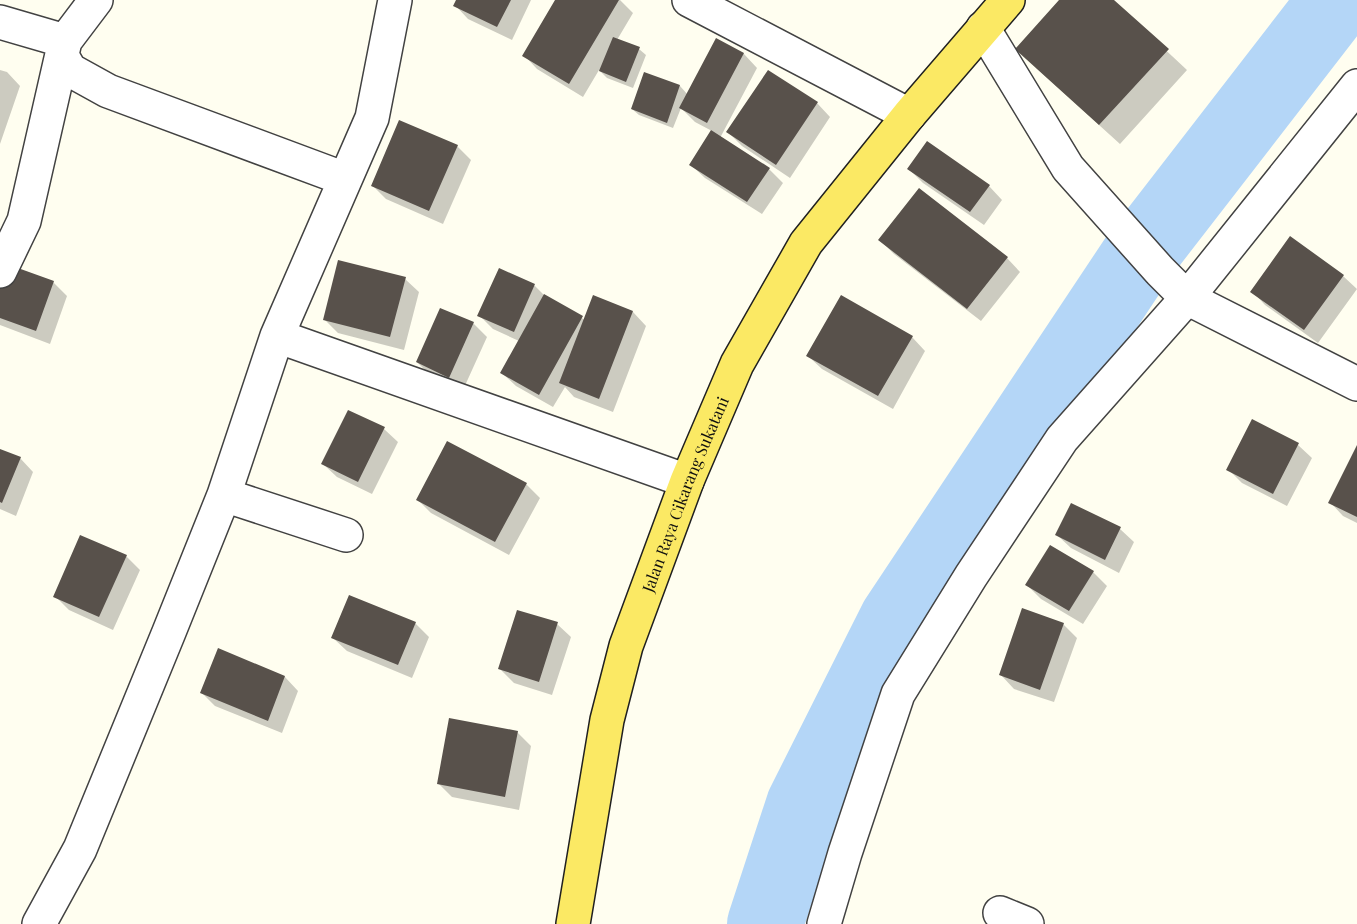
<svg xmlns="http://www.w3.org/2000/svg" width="1357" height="924" font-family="'Playfair Display',serif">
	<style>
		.shadow { fill: #0003 }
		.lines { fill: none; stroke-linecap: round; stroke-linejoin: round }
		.river { stroke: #b4d6f7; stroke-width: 76 }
		.building { fill: #58514b }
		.minor-casing { stroke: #424242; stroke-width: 36 }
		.major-casing { stroke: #202020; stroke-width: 36 }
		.minor { stroke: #fff; stroke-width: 33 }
		.major { stroke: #fbe964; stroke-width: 33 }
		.labels { text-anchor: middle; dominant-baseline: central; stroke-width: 6; stroke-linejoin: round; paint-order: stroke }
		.street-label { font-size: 16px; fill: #0f0f0f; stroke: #fff }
	</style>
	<rect width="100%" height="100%" fill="#fffef0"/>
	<path class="shadow" d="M 457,0 L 531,0 L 512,40 L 468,19 L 455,5 Z
		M 557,0 L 620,0 L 633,13 L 617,40 L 639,49 L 646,55 L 633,88 L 607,78 L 599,70 L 583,97 L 537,69 L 524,55 Z
		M 1061,0 L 1112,0 L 1187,70 L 1120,144 L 1036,68 Z
		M 717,40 L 744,54 L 757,68 L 720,138 L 769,169 L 783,183 L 762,214 L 705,178 L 691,165 L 712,131 L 695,122 L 681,108 L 673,128 L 639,115 L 632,109 L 645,74 L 680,86 L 688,95 Z
		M 0,70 L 7,72 L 20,86 L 0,144 Z
		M 817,103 L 830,117 L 790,178 L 742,146 L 728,132 Z
		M 457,146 L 471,160 L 443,224 L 386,199 L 372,185 Z
		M 909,169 L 989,186 L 1002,200 L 984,225 L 923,183 Z
		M 1290,238 L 1343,276 L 1357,289 L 1318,343 L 1265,305 L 1252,291 Z
		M 880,240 L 1007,258 L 1020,272 L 981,321 L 894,254 Z
		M 500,270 L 535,286 L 547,298 L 585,320 L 594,297 L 633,312 L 646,326 L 613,412 L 574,397 L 565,387 L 553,407 L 516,386 L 502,373 L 519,341 L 493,329 L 479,315 Z
		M 405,279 L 419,292 L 404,350 L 338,333 L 324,319 Z
		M 0,280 L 53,282 L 67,296 L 50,344 L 0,325 Z
		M 473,323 L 487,337 L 463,390 L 431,376 L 417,362 Z
		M 912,337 L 925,351 L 893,409 L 822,369 L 808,356 Z
		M 384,429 L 398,442 L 372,494 L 337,477 L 323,464 Z
		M 1298,445 L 1312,458 L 1287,506 L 1242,483 L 1228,469 Z
		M 1357,448 L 1357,523 L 1343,516 L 1330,502 Z
		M 0,450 L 20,458 L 33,472 L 16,516 L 0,509 Z
		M 526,484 L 540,498 L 509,555 L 431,513 L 417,499 Z
		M 1120,529 L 1134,542 L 1119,573 L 1071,548 L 1057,535 Z
		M 126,556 L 140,570 L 113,630 L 69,610 L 55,596 Z
		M 1093,572 L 1107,586 L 1083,624 L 1041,599 L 1027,585 Z
		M 415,623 L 429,637 L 412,678 L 347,651 L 333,638 Z
		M 557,624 L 571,637 L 552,695 L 514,683 L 500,669 Z
		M 1063,624 L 1077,638 L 1054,702 L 1014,689 L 1001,675 Z
		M 218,650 L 285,677 L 298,691 L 282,733 L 215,706 L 202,693 Z
		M 517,732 L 531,746 L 519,810 L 452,797 L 438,783 Z"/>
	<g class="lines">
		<path class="river" d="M 765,924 L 804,805 L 897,620 L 1139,256 L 1337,0"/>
	</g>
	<path class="building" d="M 456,0 L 511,0 L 497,27 L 453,6 Z
		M 555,0 L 619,0 L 569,84 L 522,56 Z
		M 1059,0 L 1114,0 L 1169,49 L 1099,125 L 1015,49 Z
		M 613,37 L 640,47 L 626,82 L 599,71 Z
		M 716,38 L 744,53 L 707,123 L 679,108 Z
		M 768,70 L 818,102 L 776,165 L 726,132 Z
		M 644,72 L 680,85 L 667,123 L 631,109 Z
		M 399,120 L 458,145 L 429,211 L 371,186 Z
		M 711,130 L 770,168 L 747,202 L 689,165 Z
		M 927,141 L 990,185 L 970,212 L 907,169 Z
		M 919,188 L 1008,257 L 967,309 L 878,240 Z
		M 1290,236 L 1344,275 L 1304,330 L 1250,292 Z
		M 338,260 L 406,277 L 390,337 L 323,320 Z
		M 4,263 L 54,281 L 36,331 L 0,318 L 0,275 Z
		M 499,268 L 535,284 L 514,332 L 477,316 Z
		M 544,294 L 583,316 L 539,395 L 500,373 Z
		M 593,295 L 633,311 L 599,399 L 559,383 Z
		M 841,295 L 913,336 L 878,396 L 806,356 Z
		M 440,308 L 474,322 L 449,378 L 416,362 Z
		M 348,410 L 385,427 L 358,482 L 321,464 Z
		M 1252,419 L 1299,443 L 1273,494 L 1226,470 Z
		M 447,441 L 527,483 L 495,542 L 416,500 Z
		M 1357,445 L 1357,517 L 1328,503 Z
		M 0,449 L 21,457 L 2,503 L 0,502 Z
		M 1071,503 L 1121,527 L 1105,560 L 1055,535 Z
		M 80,535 L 127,555 L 99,617 L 53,597 Z
		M 1050,545 L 1094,571 L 1069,611 L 1025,585 Z
		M 349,595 L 416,622 L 398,665 L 331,638 Z
		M 1022,608 L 1064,623 L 1040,690 L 999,675 Z
		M 517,610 L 558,622 L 539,682 L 498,669 Z
		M 218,648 L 285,676 L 268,721 L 200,693 Z
		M 449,718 L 518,731 L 505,797 L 437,784 Z"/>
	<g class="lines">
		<defs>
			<path id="minor" d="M 689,0 L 909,115
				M 0,22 L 65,41
				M 983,28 L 1068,168 L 1160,271 L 1187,298 L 1357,384
				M 62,56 L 70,70 L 108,91 L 345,179
				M 0,271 L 24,221 L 65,41 L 96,0
				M 277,336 L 687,481
				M 224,495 L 346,535
				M 1000,913 L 1027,924
				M 39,924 L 80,849 L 169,632 L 224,495 L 277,336 L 372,118 L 395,0
				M 824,924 L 845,853 L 898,694 L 971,576 L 1062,439 L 1187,298 L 1357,86"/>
			<g id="major">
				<path id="s1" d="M 573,924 L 607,720 L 626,646 L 687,481 L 737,364 L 806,243 L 909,115 L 1008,0"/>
			</g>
		</defs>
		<use href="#minor" class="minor-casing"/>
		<use href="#major" class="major-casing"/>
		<use href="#minor" class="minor"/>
		<use href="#major" class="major"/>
	</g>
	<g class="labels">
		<g class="street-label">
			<text stroke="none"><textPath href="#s1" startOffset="446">Jalan Raya Cikarang Sukatani</textPath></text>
		</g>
	</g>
</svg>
